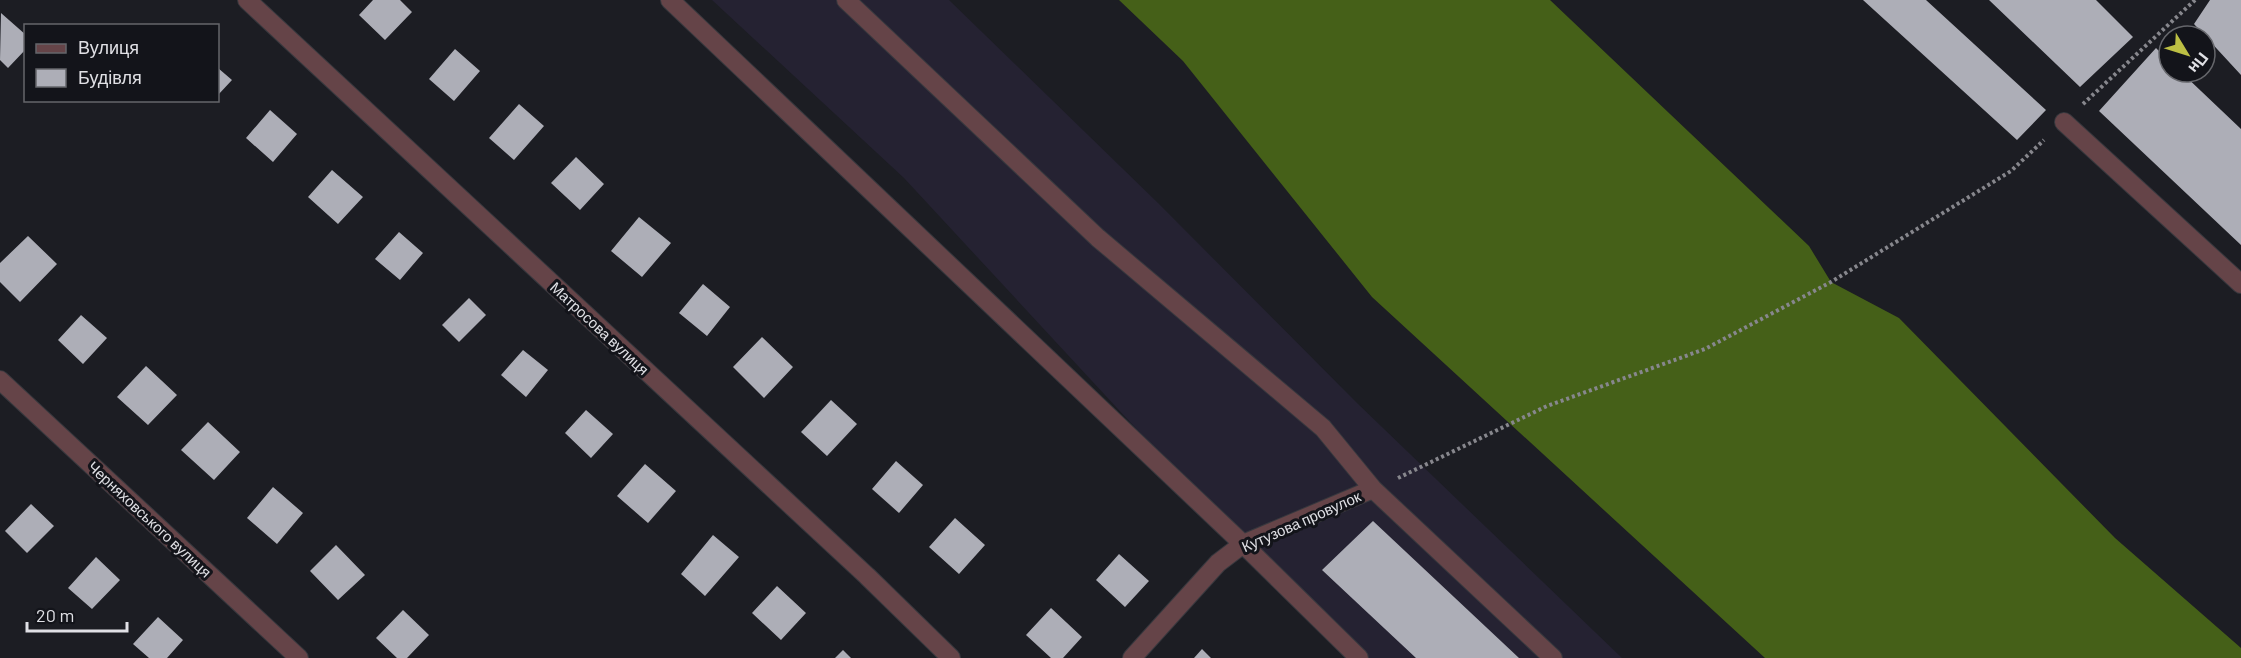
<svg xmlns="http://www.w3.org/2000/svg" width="2241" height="658" font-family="Barlow,sans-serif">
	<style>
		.industrial { fill: #252232 }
		.forest { fill: #456018 }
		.building { fill: #adaeb7 }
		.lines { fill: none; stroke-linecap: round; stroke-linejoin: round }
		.service-casing { stroke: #37383e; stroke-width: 20 }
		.minor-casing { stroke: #37383e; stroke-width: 20 }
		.path { stroke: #87878d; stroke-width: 4; stroke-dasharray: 3 3; stroke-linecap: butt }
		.service { stroke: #654448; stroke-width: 18 }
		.minor { stroke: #654448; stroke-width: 18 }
		.labels { text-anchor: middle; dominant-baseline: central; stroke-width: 6; stroke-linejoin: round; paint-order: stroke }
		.street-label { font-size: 15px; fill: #e0e0e5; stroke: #13141a }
	</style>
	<rect width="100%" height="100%" fill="#1c1d23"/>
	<path class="industrial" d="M 712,0 L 949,0 L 1158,203 L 1357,403 L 1622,658 L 1359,658 L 1243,544 L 904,178 Z"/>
	<path class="forest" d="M 1119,0 L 1550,0 L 1809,246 L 1831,282 L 1899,318 L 2115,538 L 2241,648 L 2241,658 L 1765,658 L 1372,297 L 1183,61 Z"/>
	<path class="building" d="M 373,0 L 400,0 L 412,12 L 385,40 L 359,15 Z
		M 1863,0 L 1926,0 L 2046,110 L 2017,140 Z
		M 1989,0 L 2096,0 L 2133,37 L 2080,87 Z
		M 2210,0 L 2241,0 L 2241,75 L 2194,24 Z
		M 1,13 L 26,35 L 26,49 L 8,68 L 0,60 Z
		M 2156,48 L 2169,61 L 2169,72 L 2181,72 L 2241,129 L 2241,245 L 2099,111 Z
		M 455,49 L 480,71 L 454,101 L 429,79 Z
		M 218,68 L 232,80 L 218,95 Z
		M 519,104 L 544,126 L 514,160 L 489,138 Z
		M 270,110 L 297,134 L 273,162 L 246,138 Z
		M 576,157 L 604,184 L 580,210 L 551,183 Z
		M 332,170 L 363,197 L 338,224 L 308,197 Z
		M 639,217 L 671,243 L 642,277 L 611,251 Z
		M 399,232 L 423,253 L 400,280 L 375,259 Z
		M 28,236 L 57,264 L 20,302 L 0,282 L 0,263 Z
		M 703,284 L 730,307 L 707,336 L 679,313 Z
		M 469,298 L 486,315 L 459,342 L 442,325 Z
		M 81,315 L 107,338 L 83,364 L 58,340 Z
		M 762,337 L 793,367 L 764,398 L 733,367 Z
		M 523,350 L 548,370 L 526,397 L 501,375 Z
		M 146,366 L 177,395 L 148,425 L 117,397 Z
		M 831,400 L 857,424 L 827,456 L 801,432 Z
		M 586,410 L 613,434 L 591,458 L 565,433 Z
		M 208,422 L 240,452 L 214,480 L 181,450 Z
		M 896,461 L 923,485 L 899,513 L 872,489 Z
		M 645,464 L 676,491 L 648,523 L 617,496 Z
		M 273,487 L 303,513 L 277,544 L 247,518 Z
		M 31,504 L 54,526 L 27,553 L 5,531 Z
		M 955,518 L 985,545 L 959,574 L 929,547 Z
		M 1373,521 L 1519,658 L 1416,658 L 1322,570 Z
		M 713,535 L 739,557 L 705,596 L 681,574 Z
		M 336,545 L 365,575 L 338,600 L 310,571 Z
		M 1119,554 L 1149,581 L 1125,607 L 1096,580 Z
		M 96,557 L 120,580 L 92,609 L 68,588 Z
		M 777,586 L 806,613 L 781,640 L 752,613 Z
		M 1051,608 L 1082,637 L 1063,658 L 1051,658 L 1026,635 Z
		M 403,610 L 429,635 L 407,658 L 397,658 L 376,638 Z
		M 158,617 L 183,640 L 167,658 L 149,658 L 133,644 Z
		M 1202,649 L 1211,658 L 1194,658 Z
		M 843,650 L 851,658 L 835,658 Z"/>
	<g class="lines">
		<defs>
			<path id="service" d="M 2064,122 L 2241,284"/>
			<path id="minor" d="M 247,0 L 867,576 L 951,658
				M 670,0 L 1243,544 L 1359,658
				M 846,0 L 1098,238 L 1323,428 L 1373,489 L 1553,658
				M 0,380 L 299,658
				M 1132,658 L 1218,563 L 1243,544 L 1373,489"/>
		</defs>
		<use href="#service" class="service-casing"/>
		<use href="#minor" class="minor-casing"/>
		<path class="path" d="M 2083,104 L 2195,0
			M 1398,478 L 1547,406 L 1705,349 L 1831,282 L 2011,171 L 2044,140"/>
		<use href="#service" class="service"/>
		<use href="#minor" class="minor"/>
	</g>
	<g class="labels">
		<g class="street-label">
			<text transform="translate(600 328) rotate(43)">Матросова вулиця</text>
			<text transform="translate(150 519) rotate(43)">Черняховського вулиця</text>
			<text transform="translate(1301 521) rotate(-24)">Кутузова провулок</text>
		</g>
	</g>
	<rect x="24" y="24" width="195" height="78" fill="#13141a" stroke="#65666b" stroke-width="1.5"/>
	<rect x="36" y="44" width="30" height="9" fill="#654448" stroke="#65666b" stroke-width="1.5"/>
	<text x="78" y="54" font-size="18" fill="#e0e0e5">Вулиця</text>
	<rect x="36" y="69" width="30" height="18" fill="#adaeb7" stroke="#65666b" stroke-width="1.5"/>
	<text x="78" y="84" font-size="18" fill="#e0e0e5">Будівля</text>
	<g transform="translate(2187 54) rotate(128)"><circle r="28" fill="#13141a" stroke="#65666b" stroke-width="1.5"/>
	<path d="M0-4.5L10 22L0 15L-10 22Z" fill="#bcbf44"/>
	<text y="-9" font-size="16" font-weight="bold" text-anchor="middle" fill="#e0e0e5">Пн</text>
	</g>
	<path d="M27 622v9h100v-9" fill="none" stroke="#e0e0e5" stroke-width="3"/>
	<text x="36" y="622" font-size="18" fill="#e0e0e5" stroke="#13141a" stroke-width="4.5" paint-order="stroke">20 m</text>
</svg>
